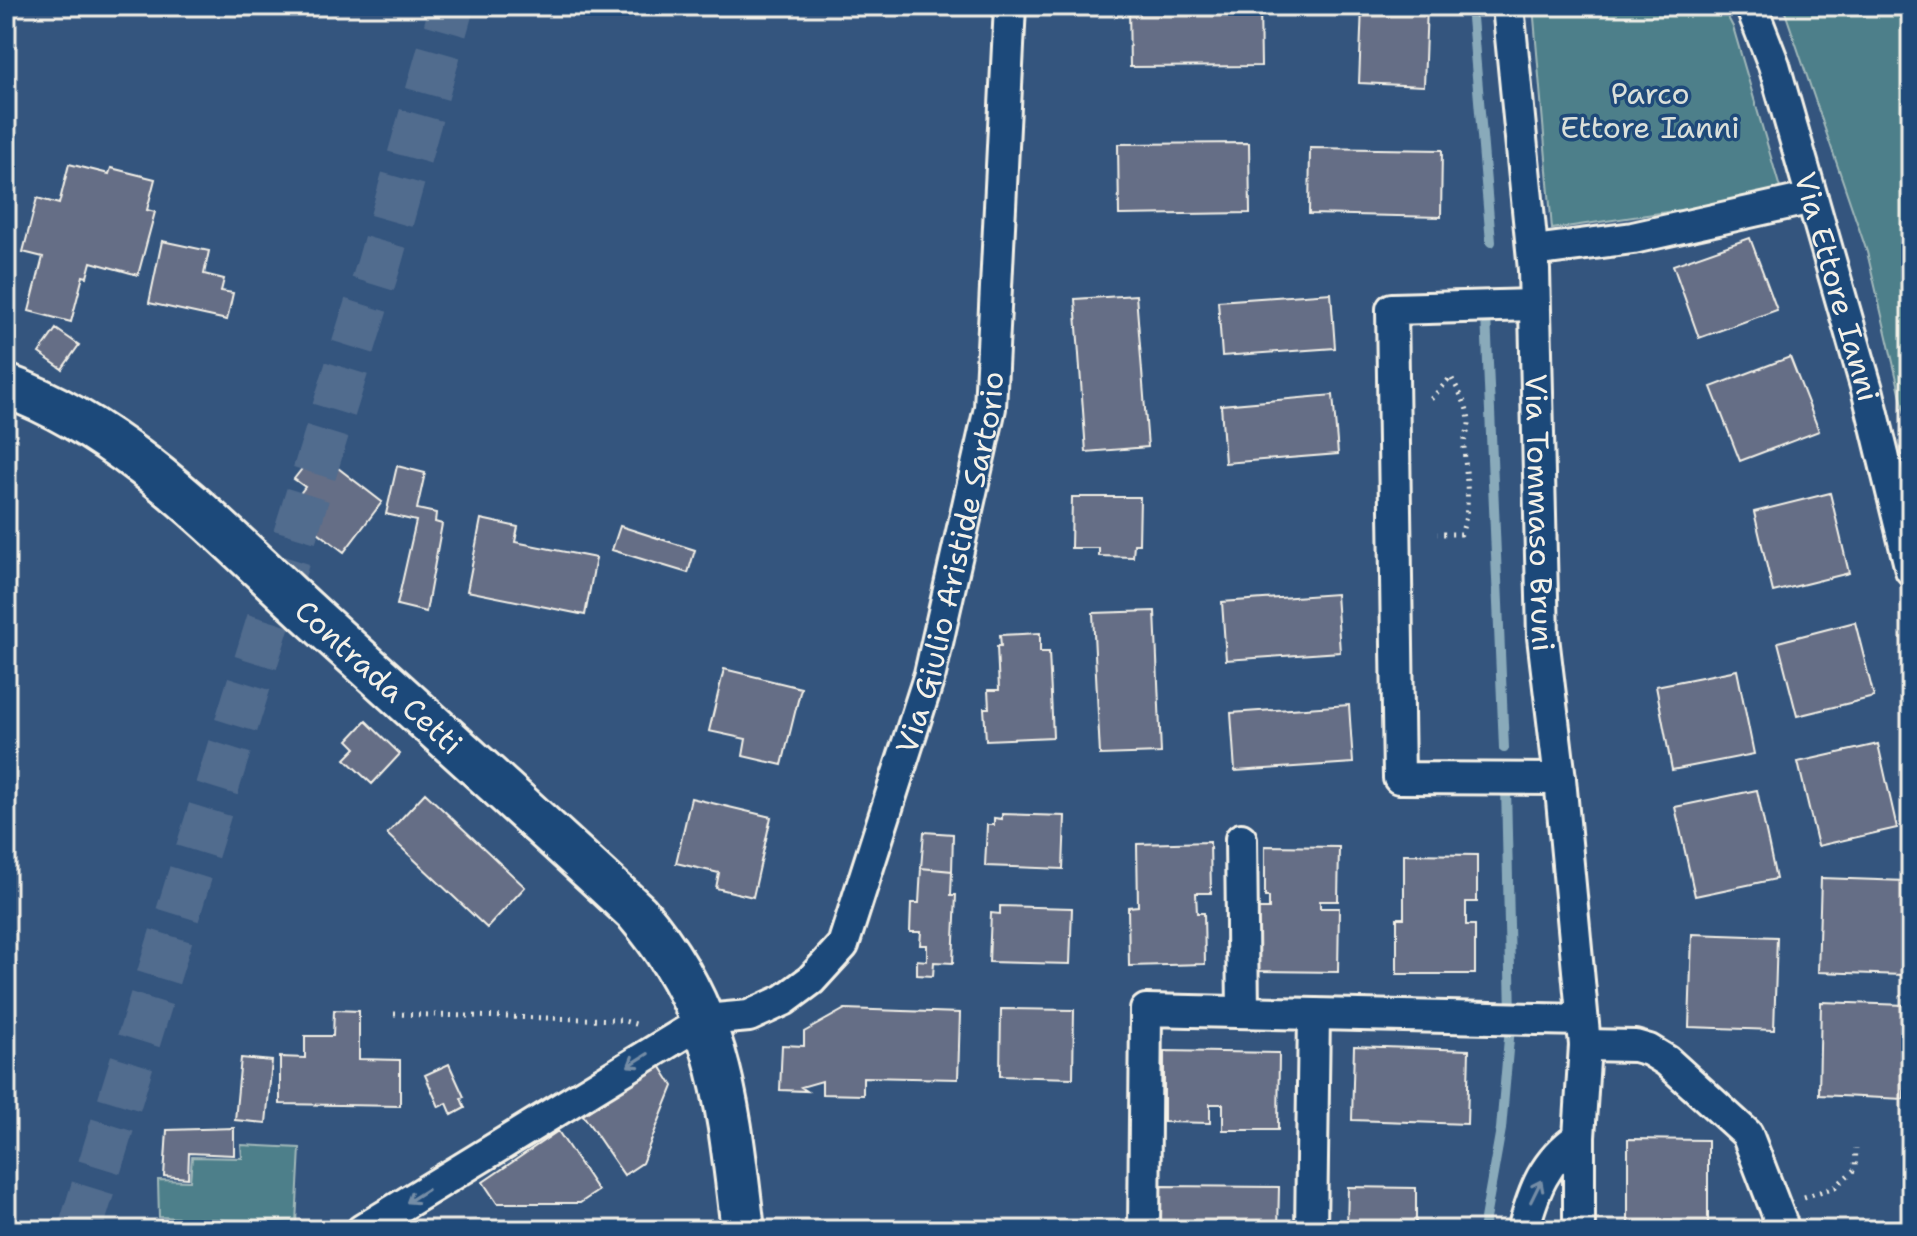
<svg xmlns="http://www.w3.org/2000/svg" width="1917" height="1236" font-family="'Shantell Sans',sans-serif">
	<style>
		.green { fill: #4e7f8a; stroke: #a1b8b9; stroke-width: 2 }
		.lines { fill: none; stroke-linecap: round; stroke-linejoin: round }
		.stream { stroke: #89aaba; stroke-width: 10 }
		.building { fill: #656e86; stroke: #f4f1e8; stroke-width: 2 }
		.highway-tunnel { stroke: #516c8e; stroke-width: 44; stroke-dasharray: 44 22; stroke-linecap: butt }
		.street-casing { stroke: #f4f1e8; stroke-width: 36 }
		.secondary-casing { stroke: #f4f1e8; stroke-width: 48 }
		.path { stroke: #f4f1e8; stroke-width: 5; stroke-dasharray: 2 6; stroke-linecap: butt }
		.street { stroke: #1f4a7a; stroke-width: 30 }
		.secondary { stroke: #1f4a7a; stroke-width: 42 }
		.oneway { stroke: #748da6 }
		.labels { text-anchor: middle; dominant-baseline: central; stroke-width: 7; stroke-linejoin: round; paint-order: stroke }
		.park-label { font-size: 30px; fill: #dbe0da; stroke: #1f4a7a }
		.street-label { font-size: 30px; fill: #f4f1e8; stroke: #1f4a7a }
	</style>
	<rect width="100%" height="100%" fill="#34557e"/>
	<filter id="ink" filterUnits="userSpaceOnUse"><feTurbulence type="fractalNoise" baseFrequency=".0125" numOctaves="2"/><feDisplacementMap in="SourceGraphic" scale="16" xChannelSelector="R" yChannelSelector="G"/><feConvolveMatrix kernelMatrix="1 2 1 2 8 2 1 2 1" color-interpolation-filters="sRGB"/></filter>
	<g filter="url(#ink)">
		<path class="green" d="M 1533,6 L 1722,6 L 1733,27 L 1782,195 L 1552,229 Z
			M 1783,6 L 1911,6 L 1911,439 L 1867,252 Z
			M 241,1145 L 300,1148 L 296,1223 L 159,1217 L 158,1180 L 190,1181 L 192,1157 L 242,1158 Z"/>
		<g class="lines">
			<path class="stream" d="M 1471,6 L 1491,242
				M 1486,314 L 1504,748
				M 1483,1230 L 1501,1129 L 1511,1016 L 1506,787"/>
		</g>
		<path class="building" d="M 1129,6 L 1260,6 L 1261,66 L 1130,67 Z
			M 1362,6 L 1427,6 L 1424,86 L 1359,83 Z
			M 1249,143 L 1250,213 L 1119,215 L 1118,144 Z
			M 1310,148 L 1442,150 L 1441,217 L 1309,214 Z
			M 69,164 L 109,174 L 111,168 L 155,179 L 147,210 L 155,212 L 138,275 L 91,262 L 87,277 L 83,276 L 71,322 L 29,311 L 43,257 L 23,252 L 37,198 L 59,204 Z
			M 1750,238 L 1777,310 L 1699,338 L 1673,265 Z
			M 162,241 L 209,251 L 204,274 L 224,279 L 221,291 L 233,293 L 227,320 L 149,303 Z
			M 1331,293 L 1335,348 L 1222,356 L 1218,301 Z
			M 1136,295 L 1148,447 L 1086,452 L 1075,299 Z
			M 56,329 L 79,345 L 62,369 L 39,353 Z
			M 1790,357 L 1819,431 L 1740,461 L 1711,387 Z
			M 1333,395 L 1338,454 L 1225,463 L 1221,405 Z
			M 316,451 L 382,502 L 344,552 L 288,509 L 305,487 L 294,479 Z
			M 397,466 L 425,473 L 417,509 L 436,513 L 435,522 L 442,524 L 426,612 L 397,605 L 416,521 L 386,514 Z
			M 1830,493 L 1849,573 L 1773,592 L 1754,512 Z
			M 1072,497 L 1140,497 L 1139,544 L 1134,544 L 1133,557 L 1099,556 L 1099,548 L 1071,548 Z
			M 481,519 L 518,527 L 515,542 L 596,558 L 585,615 L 467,591 Z
			M 620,526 L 695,550 L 688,573 L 612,550 Z
			M 1336,594 L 1340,652 L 1226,660 L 1222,602 Z
			M 1155,611 L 1161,753 L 1100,755 L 1093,613 Z
			M 1855,622 L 1874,697 L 1797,716 L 1778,642 Z
			M 1040,633 L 1040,652 L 1049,652 L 1053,737 L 986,740 L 984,708 L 989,708 L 988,690 L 999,690 L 997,646 L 1001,646 L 1000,635 Z
			M 724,669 L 801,688 L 782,765 L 743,756 L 746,739 L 709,731 Z
			M 1737,670 L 1754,754 L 1672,770 L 1656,686 Z
			M 1349,705 L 1353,763 L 1235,771 L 1231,713 Z
			M 366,721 L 400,754 L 372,784 L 345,759 L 356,748 L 348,740 Z
			M 1878,744 L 1897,828 L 1818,846 L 1798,762 Z
			M 1757,790 L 1776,879 L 1695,896 L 1675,807 Z
			M 425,793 L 525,887 L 487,928 L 387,834 Z
			M 691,798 L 771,817 L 753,897 L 716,888 L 719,873 L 676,863 Z
			M 1002,814 L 1065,816 L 1063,869 L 985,866 L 987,825 L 994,825 L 994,818 L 1002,819 Z
			M 924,832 L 953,834 L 952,871 L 921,868 Z
			M 1210,842 L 1211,893 L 1196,893 L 1197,913 L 1204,913 L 1205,964 L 1129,966 L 1128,907 L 1138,906 L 1137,844 Z
			M 1265,846 L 1339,847 L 1338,901 L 1320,901 L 1320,908 L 1339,908 L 1338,972 L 1256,971 L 1256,909 L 1269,909 L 1269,897 L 1265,897 Z
			M 1404,854 L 1477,855 L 1477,902 L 1466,902 L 1466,925 L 1475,925 L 1475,974 L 1397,974 L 1397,918 L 1404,918 Z
			M 921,868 L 952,871 L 951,895 L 956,895 L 953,963 L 934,962 L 933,976 L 917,975 L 917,960 L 927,961 L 927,945 L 920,945 L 921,932 L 910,932 L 911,903 L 919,903 Z
			M 1821,878 L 1906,881 L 1903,975 L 1818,972 Z
			M 1000,906 L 1072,908 L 1070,964 L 989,962 L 991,913 L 1000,914 Z
			M 1692,934 L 1777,937 L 1774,1030 L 1689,1027 Z
			M 1821,1002 L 1906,1005 L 1904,1099 L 1819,1095 Z
			M 845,1009 L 960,1013 L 958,1079 L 863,1077 L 863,1095 L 822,1094 L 822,1081 L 801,1087 L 807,1091 L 780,1090 L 782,1045 L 804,1046 L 804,1032 Z
			M 1001,1009 L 1074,1010 L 1073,1078 L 1000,1076 Z
			M 334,1010 L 359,1011 L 359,1059 L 400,1060 L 400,1106 L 280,1104 L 280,1057 L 305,1058 L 305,1036 L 333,1036 Z
			M 1354,1046 L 1469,1050 L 1467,1124 L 1352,1120 Z
			M 1164,1051 L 1279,1053 L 1278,1130 L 1223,1130 L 1223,1104 L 1210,1104 L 1210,1123 L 1164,1122 Z
			M 241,1058 L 272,1061 L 266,1123 L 235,1120 Z
			M 449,1064 L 464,1097 L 461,1098 L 465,1108 L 452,1115 L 447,1103 L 439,1107 L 425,1075 Z
			M 659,1064 L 673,1086 L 642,1163 L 624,1175 L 583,1115 Z
			M 234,1128 L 234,1155 L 189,1153 L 188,1178 L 164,1176 L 167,1130 Z
			M 558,1131 L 598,1191 L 580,1203 L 497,1203 L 483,1182 Z
			M 1628,1139 L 1708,1140 L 1708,1227 L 1628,1226 Z
			M 1161,1186 L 1279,1187 L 1278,1230 L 1161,1230 Z
			M 1348,1187 L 1416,1188 L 1416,1230 L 1347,1230 Z"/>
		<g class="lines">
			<path class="highway-tunnel" d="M 80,1230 L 379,264 L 452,6"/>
			<defs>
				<g id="street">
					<path id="s1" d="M 1508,6 L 1534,270 L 1543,637 L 1560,779 L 1585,1045 L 1579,1137 L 1579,1230"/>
					<path id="s2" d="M 1751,6 L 1774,65 L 1868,393 L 1911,570"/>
					<path d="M 1533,251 L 1633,238 L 1812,198"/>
					<path d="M 1534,305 L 1392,309 L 1399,778 L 1560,779"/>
					<path d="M 1241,839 L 1243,1012"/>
					<path d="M 1585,1045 L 1635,1046 L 1649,1050 L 1667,1061 L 1747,1134 L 1784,1230"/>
					<path id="s3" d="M 362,1230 L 705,1020 L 749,1016 L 784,1000 L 811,980 L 843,945 L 930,674 L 990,408 L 1010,6"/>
					<path d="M 1144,1230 L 1146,1010 L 1582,1020"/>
					<path d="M 1311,1230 L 1314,1014"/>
					<path d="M 1523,1230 C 1534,1190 1544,1161 1579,1137"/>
				</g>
				<g id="secondary">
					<path id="s4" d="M 6,386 C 127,430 221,533 314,618 C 422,716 530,813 637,913 C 722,1012 728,1105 743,1230"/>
				</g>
			</defs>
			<use href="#street" class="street-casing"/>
			<use href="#secondary" class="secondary-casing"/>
			<path class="path" d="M 1431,399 L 1451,377 C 1458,390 1469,407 1469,423 C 1469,431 1463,439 1464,447 C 1466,478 1472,505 1461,534 L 1437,534
				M 394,1014 L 621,1020 L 639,1025
				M 1804,1197 L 1835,1187 L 1855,1169 L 1856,1148"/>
			<use href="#street" class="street"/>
			<use href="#secondary" class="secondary"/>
		</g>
		<defs><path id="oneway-shaft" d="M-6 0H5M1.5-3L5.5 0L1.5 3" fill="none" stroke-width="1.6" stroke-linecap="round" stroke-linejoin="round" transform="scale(2)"/></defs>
		<g class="oneway">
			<use href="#oneway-shaft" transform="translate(638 1060) rotate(148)"/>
			<use href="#oneway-shaft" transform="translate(1536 1191) rotate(-64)"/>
			<use href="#oneway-shaft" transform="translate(417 1196) rotate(148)"/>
		</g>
	</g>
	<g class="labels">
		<g class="park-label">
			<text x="1650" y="93">Parco<tspan x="1650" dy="34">Ettore Ianni</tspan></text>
		</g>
		<g class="street-label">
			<text stroke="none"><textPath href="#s2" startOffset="294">Via Ettore Ianni</textPath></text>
			<text stroke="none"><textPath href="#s1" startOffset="508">Via Tommaso Bruni</textPath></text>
			<text stroke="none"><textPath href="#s3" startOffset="964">Via Giulio Aristide Sartorio</textPath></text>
			<text stroke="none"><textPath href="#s4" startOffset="476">Contrada Cetti</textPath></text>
		</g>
	</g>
	<rect width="1917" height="1236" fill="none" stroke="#1f4a7a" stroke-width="32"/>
	<rect x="16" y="16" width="1885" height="1204" fill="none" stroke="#f4f1e8" stroke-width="3" filter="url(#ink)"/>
</svg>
